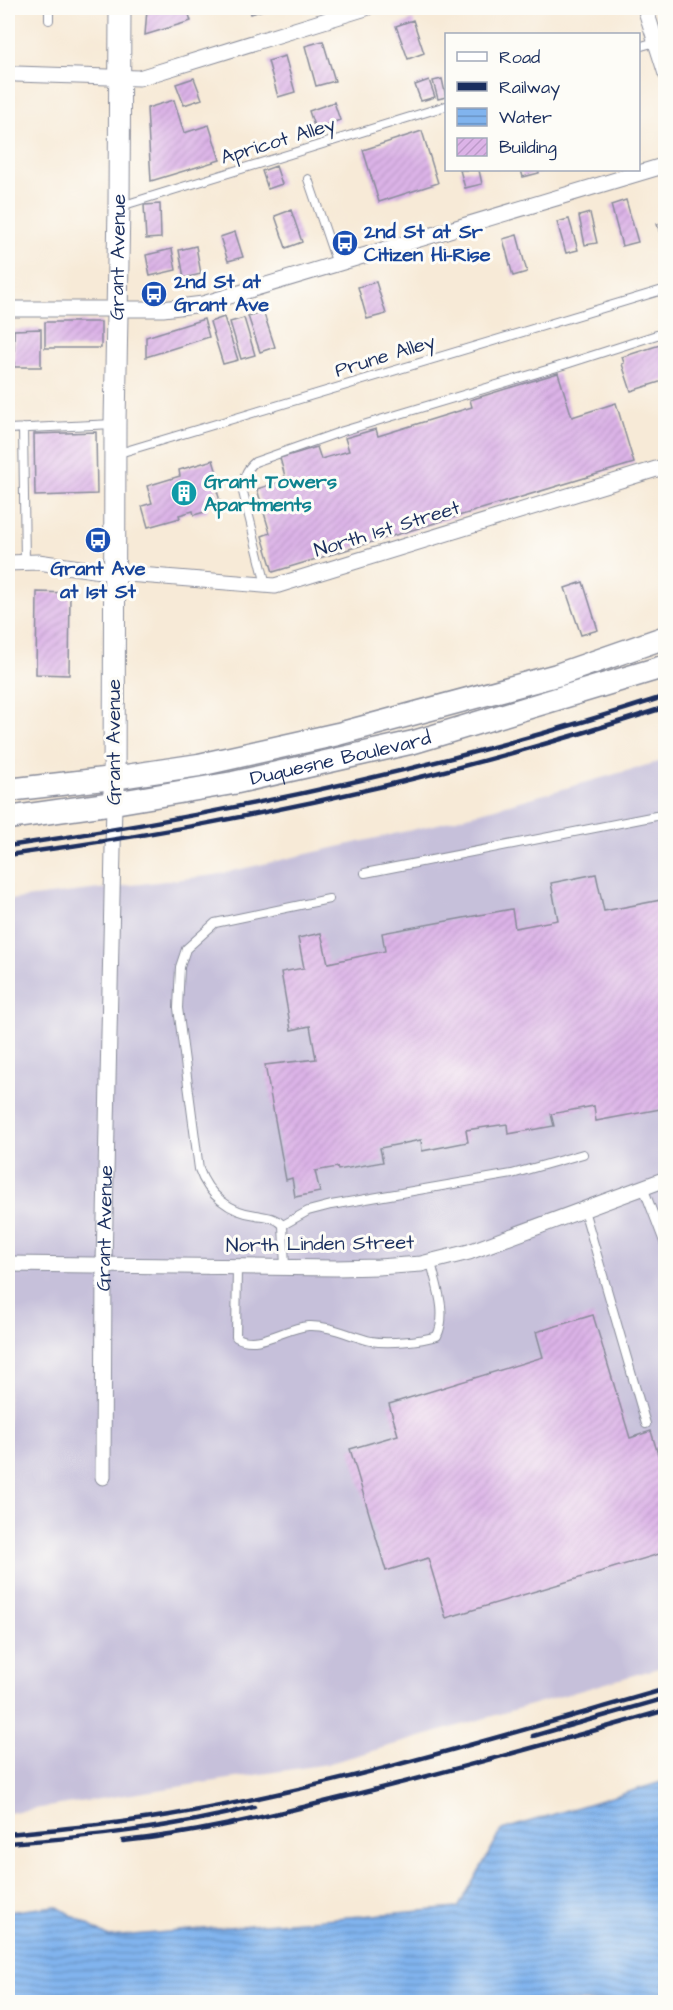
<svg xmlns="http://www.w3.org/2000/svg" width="673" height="2010" font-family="'Architects Daughter',sans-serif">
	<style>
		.industrial { fill: #c6c0da }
		.water { fill: url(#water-rules); stroke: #4e72a6; stroke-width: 1.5 }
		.building { fill: url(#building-hatch) }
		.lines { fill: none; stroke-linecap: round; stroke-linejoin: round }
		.lane-casing { stroke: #898c9a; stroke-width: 10 }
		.street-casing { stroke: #898c9a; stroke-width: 17 }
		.secondary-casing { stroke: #898c9a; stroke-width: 23 }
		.primary-casing { stroke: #898c9a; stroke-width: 25 }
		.lane { stroke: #fff; stroke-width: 8 }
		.street { stroke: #fff; stroke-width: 15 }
		.secondary { stroke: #fff; stroke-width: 21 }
		.primary { stroke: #fff; stroke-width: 22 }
		.rail { stroke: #1b2f5e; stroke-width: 4.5 }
		.labels { text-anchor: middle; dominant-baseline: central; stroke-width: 6; stroke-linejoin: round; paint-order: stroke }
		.street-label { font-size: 20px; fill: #1b2f5e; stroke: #fdfcf7 }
		.transit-label { font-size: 20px; font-weight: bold; fill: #164399; stroke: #fdfcf7; text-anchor: start }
		.culture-label { font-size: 20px; font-weight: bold; fill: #0d838f; stroke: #fdfcf7; text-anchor: start }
	</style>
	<defs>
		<pattern id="water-rules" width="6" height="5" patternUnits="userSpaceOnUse" patternTransform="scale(1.5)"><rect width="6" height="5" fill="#81b4ee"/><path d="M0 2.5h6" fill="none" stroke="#6993c4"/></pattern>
		<pattern id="building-hatch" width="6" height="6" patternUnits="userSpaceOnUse" patternTransform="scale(1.5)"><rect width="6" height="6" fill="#dcb3e7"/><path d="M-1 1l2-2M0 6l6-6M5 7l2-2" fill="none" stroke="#bc9ac9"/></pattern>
	</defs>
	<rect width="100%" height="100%" fill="#fdfcf7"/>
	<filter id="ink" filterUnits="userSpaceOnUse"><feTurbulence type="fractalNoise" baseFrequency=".0167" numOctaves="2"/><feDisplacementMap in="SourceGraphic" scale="12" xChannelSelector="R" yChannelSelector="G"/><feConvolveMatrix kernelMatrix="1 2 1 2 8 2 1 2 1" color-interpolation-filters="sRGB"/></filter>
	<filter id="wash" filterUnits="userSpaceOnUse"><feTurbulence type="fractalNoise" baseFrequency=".008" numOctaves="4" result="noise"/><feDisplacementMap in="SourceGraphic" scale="24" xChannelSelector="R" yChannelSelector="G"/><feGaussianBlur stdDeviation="1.35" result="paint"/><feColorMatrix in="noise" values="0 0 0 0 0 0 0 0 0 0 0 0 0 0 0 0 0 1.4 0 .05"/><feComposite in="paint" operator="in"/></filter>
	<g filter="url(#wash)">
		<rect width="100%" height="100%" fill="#f7ead7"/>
		<path class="industrial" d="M 665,760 L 665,1666 L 327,1764 L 8,1813 L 8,900 L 215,875 L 442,823 Z"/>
		<path class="water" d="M 665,1781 L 665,2002 L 8,2002 L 8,1912 L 56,1906 L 109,1937 L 458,1908 L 502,1830 Z"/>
		<g id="blocks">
			<path class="building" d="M 151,8 L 187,8 L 191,21 L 145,35 L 147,9 Z
				M 234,8 L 269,8 L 251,14 L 249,8 L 235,13 Z
				M 413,20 L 424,53 L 408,59 L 396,26 Z
				M 323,41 L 335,81 L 316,86 L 305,46 Z
				M 285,56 L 295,92 L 278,97 L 268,61 Z
				M 194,78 L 202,99 L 184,105 L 176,84 Z
				M 442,79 L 446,97 L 438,99 L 433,81 Z
				M 429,80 L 435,97 L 421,101 L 415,85 Z
				M 174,100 L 184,133 L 209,125 L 220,160 L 151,181 L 147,108 Z
				M 334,102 L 340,120 L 315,129 L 309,111 Z
				M 422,131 L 438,183 L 379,202 L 363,150 Z
				M 276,166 L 282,184 L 268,189 L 262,171 Z
				M 460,170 L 479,170 L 482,184 L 465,188 Z
				M 521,170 L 539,170 L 539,173 L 523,177 Z
				M 626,200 L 638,242 L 622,246 L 611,205 Z
				M 160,204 L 161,238 L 146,239 L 144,205 Z
				M 291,210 L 302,242 L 286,248 L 275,216 Z
				M 590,213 L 597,243 L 585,245 L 579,216 Z
				M 569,219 L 578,250 L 566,253 L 557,222 Z
				M 666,222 L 666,248 L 665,249 L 657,224 Z
				M 235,232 L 243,257 L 228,261 L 220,237 Z
				M 517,235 L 527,272 L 513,276 L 503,239 Z
				M 196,246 L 201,274 L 184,278 L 179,250 Z
				M 172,249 L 176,270 L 150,276 L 146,255 Z
				M 376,282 L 386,314 L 367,319 L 358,287 Z
				M 263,311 L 275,347 L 260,352 L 248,316 Z
				M 224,317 L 238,360 L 223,364 L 210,322 Z
				M 244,318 L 255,355 L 241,359 L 230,322 Z
				M 204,319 L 209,337 L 146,357 L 146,337 Z
				M 45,322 L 101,322 L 101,348 L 45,348 Z
				M 41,329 L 41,367 L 14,367 L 14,330 Z
				M 666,343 L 666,380 L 631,391 L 622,364 L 624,363 L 622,357 Z
				M 558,373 L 572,417 L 616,403 L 634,463 L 273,572 L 262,536 L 270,533 L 257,489 L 286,480 L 280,458 L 317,447 L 321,459 L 349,451 L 345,438 L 376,429 L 378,436 L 472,407 L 470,400 Z
				M 96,432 L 97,494 L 35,496 L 34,434 Z
				M 213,460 L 220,483 L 215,484 L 220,501 L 206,505 L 208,511 L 194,515 L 193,511 L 179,515 L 180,518 L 148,527 L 142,506 L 152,503 L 147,486 L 180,476 L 179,470 Z
				M 583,582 L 598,630 L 581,635 L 565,588 Z
				M 37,592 L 70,593 L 69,675 L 36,674 Z
				M 596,874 L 604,911 L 666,899 L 666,1108 L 596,1121 L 594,1106 L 551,1114 L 554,1126 L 508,1134 L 507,1124 L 466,1130 L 468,1142 L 422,1151 L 421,1140 L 380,1148 L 383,1162 L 338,1170 L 337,1167 L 315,1171 L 320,1192 L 295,1197 L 292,1178 L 286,1180 L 265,1065 L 316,1059 L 310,1026 L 291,1030 L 281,972 L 304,968 L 298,938 L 321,933 L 328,963 L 385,951 L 382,933 L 512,909 L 515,928 L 558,920 L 551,883 Z
				M 593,1315 L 630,1438 L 651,1431 L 666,1481 L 666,1552 L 446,1618 L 428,1558 L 386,1571 L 350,1449 L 398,1435 L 389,1404 L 543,1357 L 536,1332 Z"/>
		</g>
	</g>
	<g filter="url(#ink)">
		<use href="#blocks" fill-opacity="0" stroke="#898c9a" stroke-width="1.5"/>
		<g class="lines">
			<defs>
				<path id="lane" d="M 49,20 L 49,8
					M 638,47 L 666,39
					M 308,179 L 337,264
					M 121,206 L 446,106
					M 23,428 L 25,562
					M 8,429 L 114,424
					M 116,454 L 666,289
					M 266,585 L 243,492 C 243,480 245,470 255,462 L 343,431 L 557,367 L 666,332
					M 365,873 L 666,814
					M 643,1187 L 666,1247
					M 584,1210 L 646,1424
					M 283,1225 L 308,1211 L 331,1205 L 512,1174 L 583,1154
					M 237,1267 L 236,1337 C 258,1350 284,1328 308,1326 C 330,1325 350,1336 371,1341 C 388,1344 420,1341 437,1336 C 448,1313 436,1285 431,1262
					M 285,1267 L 283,1225 C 275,1217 267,1217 256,1215 C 230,1212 208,1195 199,1169 L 178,1008 L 180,967 L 186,949 L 215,923 L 329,899"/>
				<g id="street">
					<path d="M 645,8 L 666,74"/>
					<path d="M 16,74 L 139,78 L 366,8"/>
					<path d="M 8,309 L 163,309 L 203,304 L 666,165"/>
					<path d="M 8,563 L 38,562 L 115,573 L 275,586 L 666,466"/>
					<path d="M 8,1264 L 336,1268 L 378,1267 L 421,1264 L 469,1252 L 666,1179"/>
					<path id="s1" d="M 103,1477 L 104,1265 L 114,803"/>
				</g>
				<g id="secondary">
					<path id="s2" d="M 114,803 L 115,423 L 119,207 L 120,8"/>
				</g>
				<g id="primary">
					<path d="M 8,790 L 113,778 L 199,765 L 338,734 L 557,675 L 666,637"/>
					<path id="s3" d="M 8,818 L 114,803 L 233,783 L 414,742 L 666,666"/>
				</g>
			</defs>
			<use href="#lane" class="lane-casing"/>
			<use href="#street" class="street-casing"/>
			<use href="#secondary" class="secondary-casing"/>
			<use href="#primary" class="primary-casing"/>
			<use href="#lane" class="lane"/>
			<use href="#street" class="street"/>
			<use href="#secondary" class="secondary"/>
			<use href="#primary" class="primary"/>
			<path class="rail" d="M 8,846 C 230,814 452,765 666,696
				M 8,855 C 230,826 452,776 666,707
				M 533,1736 L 666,1698
				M 8,1834 C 68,1828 128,1823 187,1812 C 349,1783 508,1734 666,1689
				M 123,1841 C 194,1834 264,1817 332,1800 C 444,1773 555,1742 666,1710
				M 8,1843 C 90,1837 173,1828 254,1807"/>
		</g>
	</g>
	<defs>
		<symbol id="bus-disc" viewBox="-11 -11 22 22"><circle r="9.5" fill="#1a4fb4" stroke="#fdfcf7"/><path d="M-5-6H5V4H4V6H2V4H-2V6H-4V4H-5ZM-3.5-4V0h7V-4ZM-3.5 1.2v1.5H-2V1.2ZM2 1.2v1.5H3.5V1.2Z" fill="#fff"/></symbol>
		<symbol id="building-disc" viewBox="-11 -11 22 22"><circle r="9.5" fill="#0f9aa8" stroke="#fdfcf7"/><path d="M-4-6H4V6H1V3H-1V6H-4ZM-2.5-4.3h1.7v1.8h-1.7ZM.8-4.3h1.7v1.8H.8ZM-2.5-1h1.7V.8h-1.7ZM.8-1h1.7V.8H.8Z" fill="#fff"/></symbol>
	</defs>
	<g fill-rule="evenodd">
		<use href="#bus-disc" x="330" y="228" width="30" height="30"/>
		<use href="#bus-disc" x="139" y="279" width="30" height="30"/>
		<use href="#building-disc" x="169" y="478" width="30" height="30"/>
		<use href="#bus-disc" x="83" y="525" width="30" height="30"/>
	</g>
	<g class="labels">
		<g class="street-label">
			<text transform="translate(278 141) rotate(-17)">Apricot Alley</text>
			<text stroke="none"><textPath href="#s2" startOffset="546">Grant Avenue</textPath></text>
			<text transform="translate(385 356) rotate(-17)">Prune Alley</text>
			<text transform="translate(387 529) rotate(-17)">North 1st Street</text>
			<text transform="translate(114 742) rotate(-90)">Grant Avenue</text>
			<text stroke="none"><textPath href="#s3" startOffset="338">Duquesne Boulevard</textPath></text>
			<text stroke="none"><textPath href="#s1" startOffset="249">Grant Avenue</textPath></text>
			<text transform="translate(320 1244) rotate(-1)">North Linden Street</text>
		</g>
		<g class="transit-label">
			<text x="364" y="232">2nd St at Sr<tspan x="364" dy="23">Citizen Hi-Rise</tspan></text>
			<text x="174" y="282">2nd St at<tspan x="174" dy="23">Grant Ave</tspan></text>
			<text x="98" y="569" text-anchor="middle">Grant Ave<tspan x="98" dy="23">at 1st St</tspan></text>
		</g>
		<g class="culture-label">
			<text x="204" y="482">Grant Towers<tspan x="204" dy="23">Apartments</tspan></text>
		</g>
	</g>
	<rect width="673" height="2010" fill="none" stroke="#fdfcf7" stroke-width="30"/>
	<rect x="445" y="33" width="195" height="138" fill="#fdfcf7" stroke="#a3aaba" stroke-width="1.5"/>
	<rect x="457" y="52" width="30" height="9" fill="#ffffff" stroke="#a3aaba" stroke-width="1.5"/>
	<text x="499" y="63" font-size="18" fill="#1b2f5e">Road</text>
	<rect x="457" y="82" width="30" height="9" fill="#1b2f5e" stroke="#a3aaba" stroke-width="1.5"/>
	<text x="499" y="93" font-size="18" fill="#1b2f5e">Railway</text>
	<rect x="457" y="108" width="30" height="18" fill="url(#water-rules)" stroke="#a3aaba" stroke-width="1.5"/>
	<text x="499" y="123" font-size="18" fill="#1b2f5e">Water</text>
	<rect x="457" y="138" width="30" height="18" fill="url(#building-hatch)" stroke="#a3aaba" stroke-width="1.5"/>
	<text x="499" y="153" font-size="18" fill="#1b2f5e">Building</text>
</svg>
